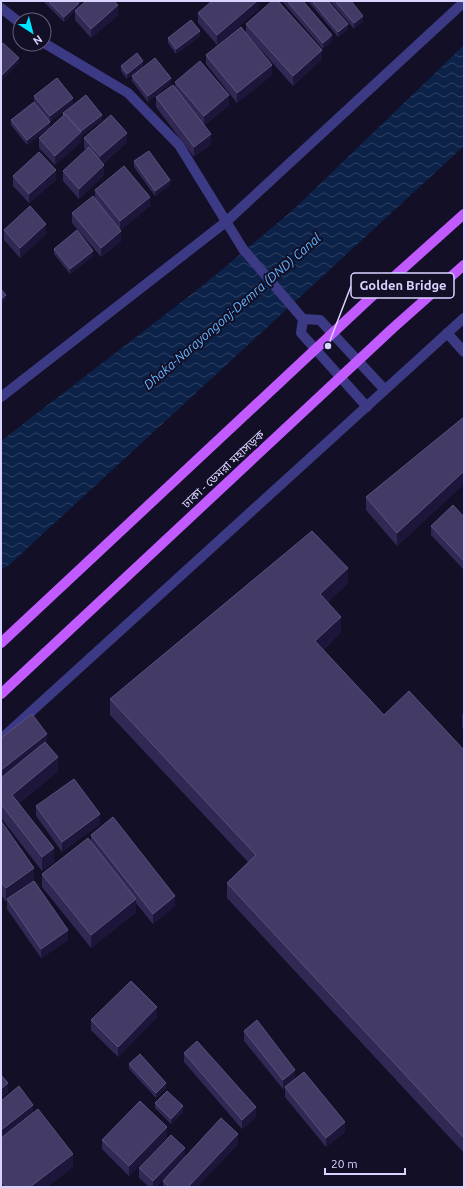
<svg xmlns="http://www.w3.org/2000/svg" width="465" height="1188" font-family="Ubuntu,'Noto Sans Bengali',sans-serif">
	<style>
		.water { fill: url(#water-waves) }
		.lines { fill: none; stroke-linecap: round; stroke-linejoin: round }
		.street { stroke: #3d3a85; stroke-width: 10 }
		.primary-bridge { stroke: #c25bff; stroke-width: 10 }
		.wall { fill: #312854 }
		.shaded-wall { fill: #1d163a }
		.building { fill: #433a66; stroke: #5a527e }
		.labels { text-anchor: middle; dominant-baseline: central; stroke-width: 4; stroke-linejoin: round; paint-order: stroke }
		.street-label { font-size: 12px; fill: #d9d4ff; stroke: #130f26 }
		.water-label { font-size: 13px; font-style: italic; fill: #62b6ff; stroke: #130f26 }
		.leader { fill: none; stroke: #d9d4ff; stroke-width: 1.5 }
		.callout-dot { fill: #d9d4ff; stroke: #130f26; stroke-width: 1.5 }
		.callout { fill: #130f26; stroke: #d9d4ff; stroke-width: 1.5 }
		.callout-label { font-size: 13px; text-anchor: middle; font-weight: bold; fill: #d9d4ff }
	</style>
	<defs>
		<pattern id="water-waves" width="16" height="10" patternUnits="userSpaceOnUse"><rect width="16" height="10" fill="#0c2248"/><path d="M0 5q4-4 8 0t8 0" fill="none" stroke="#2f4163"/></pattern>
	</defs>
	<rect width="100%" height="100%" fill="#130f26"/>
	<path class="water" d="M 464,45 L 464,146 L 8,566 L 1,569 L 1,441 L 206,283 L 293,210 Z"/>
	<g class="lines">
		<path class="street" d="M 1,8 L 20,23
			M 44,43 L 128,93 L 179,145 L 243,249 L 303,319
			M 303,319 L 301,333 L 367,407
			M 303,319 L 320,320 L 385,390
			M 447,333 L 464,352
			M 1,397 L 227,221 L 464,2
			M 1,739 L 464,318"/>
		<path class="primary-bridge" d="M 1,643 L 368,300 L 464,214
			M 1,694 L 393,328 L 464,265"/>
	</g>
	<path class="wall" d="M 43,1 L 78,1 L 79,7 L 118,15 L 91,38 L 75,20 L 75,11 L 64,22 Z
		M 259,1 L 259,9 L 217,45 L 198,23 L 198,13 Z
		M 282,1 L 303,1 L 332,41 L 323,49 Z
		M 308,1 L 328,1 L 348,29 L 338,37 Z
		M 330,1 L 351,1 L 363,21 L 354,29 Z
		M 246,24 L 322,59 L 293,86 L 247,34 L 272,75 L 237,103 L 206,64 L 206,55 L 246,33 Z
		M 200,36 L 176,54 L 168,43 L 168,38 Z
		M 121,66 L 143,66 L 127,79 L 121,71 Z
		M 132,76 L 171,83 L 148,102 L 132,81 Z
		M 175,82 L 229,105 L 204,126 L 211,144 L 194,157 L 156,107 L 156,97 L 175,88 Z
		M 34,96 L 73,103 L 50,122 L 34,101 Z
		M 63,113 L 102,120 L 81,136 L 81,142 L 55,165 L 39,148 L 39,138 L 63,116 Z
		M 11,120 L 50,127 L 27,145 L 11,125 Z
		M 84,138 L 127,142 L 103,164 L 104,175 L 79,199 L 63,181 L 63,171 L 86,150 L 84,148 Z
		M 134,161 L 170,185 L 155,196 L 134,167 Z
		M 13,176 L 56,180 L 29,203 L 13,186 Z
		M 95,190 L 150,206 L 121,230 L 121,241 L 101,257 L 72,223 L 72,213 L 95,198 Z
		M 4,230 L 46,234 L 20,258 L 4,240 Z
		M 54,249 L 93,256 L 70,274 L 54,254 Z
		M 464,417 L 464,484 L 397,546 L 366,510 L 366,497 Z
		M 464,517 L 464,570 L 431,535 L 431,526 Z
		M 348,583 L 328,602 L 341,632 L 323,650 L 384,715 L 464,750 L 464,1153 L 227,898 L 227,883 L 248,862 L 110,715 L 110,699 Z
		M 464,713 L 464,729 L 462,727 L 462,714 Z
		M 1,738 L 47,744 L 58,771 L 19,803 L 54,862 L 42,871 L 1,818 Z
		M 36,806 L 100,824 L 62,852 L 36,816 Z
		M 1,821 L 34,881 L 68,940 L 41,958 L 7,909 L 7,901 L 6,902 L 1,895 Z
		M 91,835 L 175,906 L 153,924 L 136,903 L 136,912 L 91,948 L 42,887 L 42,874 L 91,842 Z
		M 157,1017 L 118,1057 L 91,1030 L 91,1020 Z
		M 244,1031 L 295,1079 L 345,1132 L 326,1147 L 285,1097 L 285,1087 L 290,1084 L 283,1089 L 244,1041 Z
		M 184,1053 L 256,1117 L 242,1129 L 184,1062 Z
		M 129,1064 L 166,1088 L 156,1098 L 129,1069 Z
		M 1,1101 L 33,1113 L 73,1167 L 47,1187 L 1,1187 Z
		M 155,1103 L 183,1112 L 171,1124 L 155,1108 Z
		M 167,1137 L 129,1176 L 102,1149 L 102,1140 Z
		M 238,1144 L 197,1187 L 163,1187 L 163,1181 L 172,1170 L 156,1187 L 149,1187 L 139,1178 L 139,1168 Z"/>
	<path class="shaded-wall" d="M 257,1 L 259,1 L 259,9 L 217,45 L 217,35 Z
		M 79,3 L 79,8 L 64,22 L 64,17 Z
		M 118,5 L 118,15 L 91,38 L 91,29 Z
		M 363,16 L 363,21 L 354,29 L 354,23 Z
		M 348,24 L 348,29 L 338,37 L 338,32 Z
		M 200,31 L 200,36 L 176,54 L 176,49 Z
		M 332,35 L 332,41 L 323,49 L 323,43 Z
		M 322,50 L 322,59 L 293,86 L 293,76 Z
		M 19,58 L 19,63 L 1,81 L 1,76 Z
		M 143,61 L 143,66 L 127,79 L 127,74 Z
		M 272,65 L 272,75 L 237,103 L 237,93 Z
		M 171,78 L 171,83 L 148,102 L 148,96 Z
		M 229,95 L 229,105 L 204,126 L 204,116 Z
		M 73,98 L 73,103 L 50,122 L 50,116 Z
		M 102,115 L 102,120 L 81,136 L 81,142 L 55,165 L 55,156 L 79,133 Z
		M 50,122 L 50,127 L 27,145 L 27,140 Z
		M 127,133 L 127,142 L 100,166 L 100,156 Z
		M 211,134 L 211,144 L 194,157 L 194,147 Z
		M 104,165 L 104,175 L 79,199 L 79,189 Z
		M 56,170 L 56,180 L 29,203 L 29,194 Z
		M 170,180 L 170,185 L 155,196 L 155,191 Z
		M 150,197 L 150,206 L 120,231 L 120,221 Z
		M 46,224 L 46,234 L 20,258 L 20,248 Z
		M 121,231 L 121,241 L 101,257 L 101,248 Z
		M 93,251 L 93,256 L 70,274 L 70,269 Z
		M 6,295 L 6,300 L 1,304 L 1,299 Z
		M 464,471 L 464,484 L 397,546 L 397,533 Z
		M 348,568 L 348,583 L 320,610 L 320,594 Z
		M 341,617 L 341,632 L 315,657 L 315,641 Z
		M 47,734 L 47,747 L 1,783 L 1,770 Z
		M 58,757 L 58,771 L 12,808 L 12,795 Z
		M 100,814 L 100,824 L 62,852 L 62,842 Z
		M 54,848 L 54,862 L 42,871 L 42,857 Z
		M 34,868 L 34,881 L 7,899 L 7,901 L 6,902 L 6,888 Z
		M 175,896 L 175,906 L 153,924 L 153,914 Z
		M 136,899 L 136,912 L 91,948 L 91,935 Z
		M 68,930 L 68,940 L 41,958 L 41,949 Z
		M 157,1007 L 157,1017 L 118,1057 L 118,1047 Z
		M 295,1070 L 295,1079 L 283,1089 L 283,1080 Z
		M 8,1083 L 8,1093 L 1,1098 L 1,1089 Z
		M 166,1083 L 166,1088 L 156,1098 L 156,1093 Z
		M 33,1105 L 33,1114 L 1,1140 L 1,1130 Z
		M 183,1106 L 183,1112 L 171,1124 L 171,1119 Z
		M 256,1107 L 256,1117 L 242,1129 L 242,1120 Z
		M 345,1122 L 345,1132 L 326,1147 L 326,1138 Z
		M 167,1127 L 167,1137 L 129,1176 L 129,1166 Z
		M 238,1134 L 238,1144 L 197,1187 L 188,1187 Z
		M 185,1148 L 185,1158 L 156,1187 L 153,1187 L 153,1181 Z
		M 73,1154 L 73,1167 L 47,1187 L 30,1187 Z"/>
	<path class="building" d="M 48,1 L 78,1 L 79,3 L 64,17 Z
		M 86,1 L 114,1 L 118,5 L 91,29 L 75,11 Z
		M 212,1 L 257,1 L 217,35 L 198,13 Z
		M 272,1 L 278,1 L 322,50 L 293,76 L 246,24 Z
		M 287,1 L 303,1 L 332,35 L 323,43 Z
		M 312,1 L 328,1 L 348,24 L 338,32 Z
		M 335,1 L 351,1 L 363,16 L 354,23 Z
		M 191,20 L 200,31 L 176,49 L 168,38 Z
		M 241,27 L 272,65 L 237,93 L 206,55 Z
		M 3,43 L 19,58 L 1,76 L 1,45 Z
		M 137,53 L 143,61 L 127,74 L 121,66 Z
		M 155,58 L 171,78 L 148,96 L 132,76 Z
		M 200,61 L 229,95 L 204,116 L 175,82 Z
		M 57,78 L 73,98 L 50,116 L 34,96 Z
		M 173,85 L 211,134 L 194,147 L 156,97 Z
		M 86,95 L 102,115 L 81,131 L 65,114 L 64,115 L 63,113 Z
		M 34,102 L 50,122 L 27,140 L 11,120 Z
		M 65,114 L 81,132 L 55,156 L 39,138 Z
		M 111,115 L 127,133 L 100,156 L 84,138 Z
		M 89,147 L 104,165 L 79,189 L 63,171 Z
		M 149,151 L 170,180 L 155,191 L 134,161 Z
		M 39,152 L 56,170 L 29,194 L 13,176 Z
		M 124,166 L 150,197 L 120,221 L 95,190 Z
		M 93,196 L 121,231 L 101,248 L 72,213 Z
		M 30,206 L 46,224 L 20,248 L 4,230 Z
		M 77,230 L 93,251 L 70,269 L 54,249 Z
		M 1,289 L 6,295 L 1,299 Z
		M 464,417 L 464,471 L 397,533 L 366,497 Z
		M 453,505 L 464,517 L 464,561 L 431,526 Z
		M 312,531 L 348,568 L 320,594 L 341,617 L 315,641 L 384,715 L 409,691 L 464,750 L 464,1138 L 227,883 L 256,855 L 110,699 Z
		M 32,714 L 47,734 L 1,770 L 1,738 Z
		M 45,742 L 58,757 L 12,795 L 54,848 L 42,857 L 1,804 L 1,778 Z
		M 74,779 L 100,814 L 62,842 L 36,806 Z
		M 113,817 L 175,896 L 153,914 L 91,835 Z
		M 1,821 L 34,868 L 6,888 L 1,882 Z
		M 88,838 L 136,899 L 91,935 L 42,874 Z
		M 34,881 L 68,930 L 41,949 L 7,899 Z
		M 131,981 L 157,1007 L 118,1047 L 91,1020 Z
		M 257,1020 L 295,1070 L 283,1080 L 244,1031 Z
		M 197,1041 L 256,1107 L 242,1120 L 184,1053 Z
		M 140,1054 L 166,1083 L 156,1093 L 129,1064 Z
		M 304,1072 L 345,1122 L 326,1138 L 285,1087 Z
		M 1,1075 L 8,1083 L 1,1089 Z
		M 19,1086 L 33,1105 L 1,1130 L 1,1101 Z
		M 167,1091 L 183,1106 L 171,1119 L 155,1103 Z
		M 140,1101 L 167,1127 L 129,1166 L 102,1140 Z
		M 38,1109 L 73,1154 L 30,1187 L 7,1187 L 1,1180 L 1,1138 Z
		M 221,1118 L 238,1134 L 188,1187 L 169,1187 L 163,1181 Z
		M 171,1135 L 185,1148 L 153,1181 L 139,1168 Z"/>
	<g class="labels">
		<g class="street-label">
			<text transform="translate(223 469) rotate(-43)">ঢাকা - ডেমরা মহাসড়ক</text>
		</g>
		<g class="water-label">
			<text transform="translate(232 311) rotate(-41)">Dhaka-Narayongonj-Demra (DND) Canal</text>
		</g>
	</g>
	<path class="leader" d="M328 346L351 286"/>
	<circle class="callout-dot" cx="328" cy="346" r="4"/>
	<rect class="callout" x="351" y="273" width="103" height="25" rx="4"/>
	<g class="callout-label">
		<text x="403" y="290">Golden Bridge</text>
	</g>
	<rect width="465" height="1188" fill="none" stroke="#d9d4ff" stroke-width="4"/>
	<g transform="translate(32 32) rotate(144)"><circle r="19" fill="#130f26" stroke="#625e7d"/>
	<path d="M0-3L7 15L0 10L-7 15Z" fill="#00e5ff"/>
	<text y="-6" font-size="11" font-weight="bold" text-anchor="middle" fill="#d9d4ff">N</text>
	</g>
	<path d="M325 1168v6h80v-6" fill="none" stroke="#d9d4ff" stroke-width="2"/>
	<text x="331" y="1168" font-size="12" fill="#d9d4ff" stroke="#130f26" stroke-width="3" paint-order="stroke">20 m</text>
</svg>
